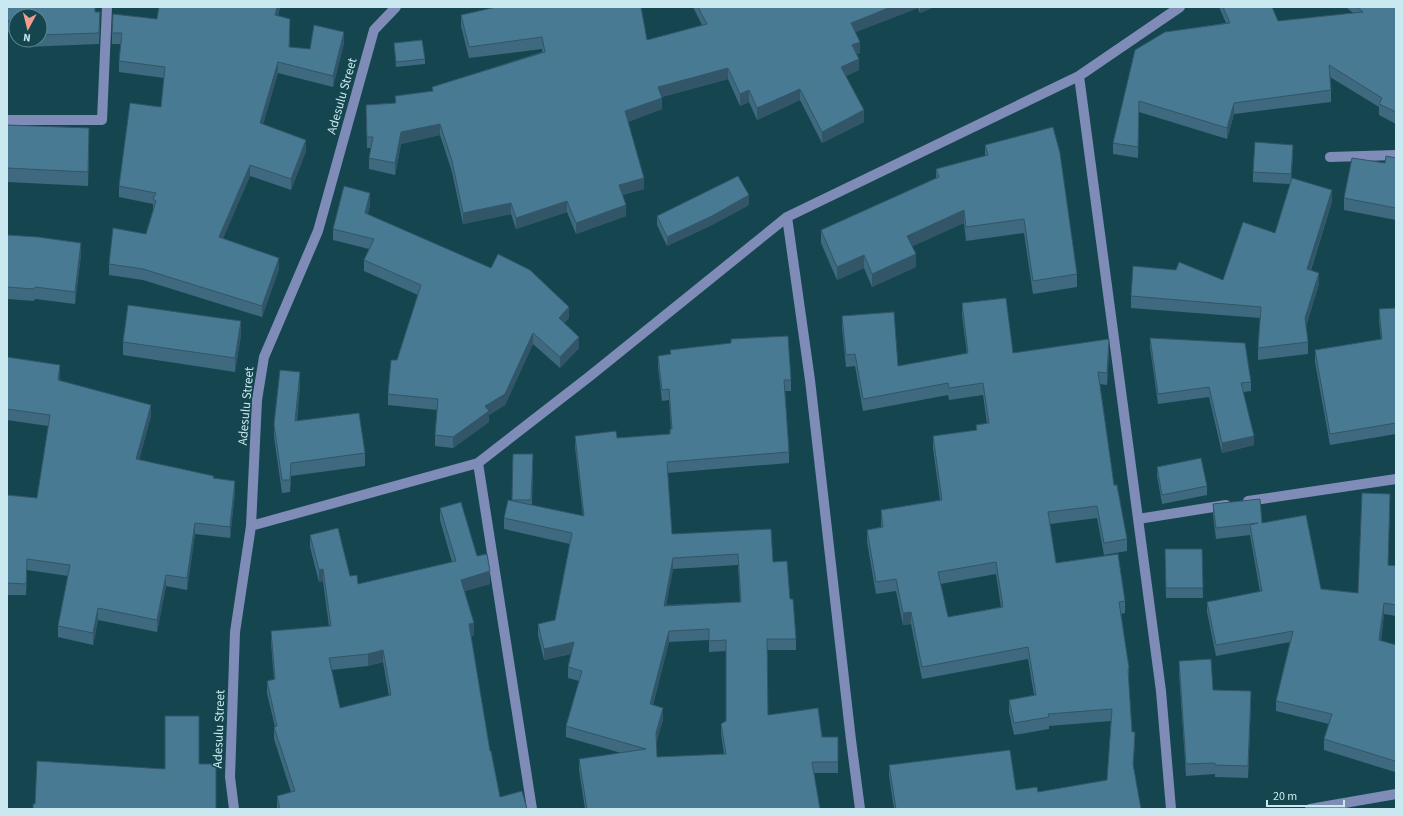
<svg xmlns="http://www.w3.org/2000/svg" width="1403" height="816" font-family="'Source Sans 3',sans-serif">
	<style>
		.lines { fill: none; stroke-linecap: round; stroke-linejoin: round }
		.minor { stroke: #7f8cb8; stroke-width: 10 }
		.wall { fill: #3e697f; fill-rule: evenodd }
		.shaded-wall { fill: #325568 }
		.building { fill: #487a94; stroke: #325568; fill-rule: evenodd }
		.labels { text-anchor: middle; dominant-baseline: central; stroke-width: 3; stroke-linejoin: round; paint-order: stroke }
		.street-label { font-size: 13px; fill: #cae8ef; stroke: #15464f }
	</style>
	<rect width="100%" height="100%" fill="#15464f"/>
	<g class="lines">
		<path class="minor" d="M 1079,76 L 1161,691 L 1171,809
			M 7,120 L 102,120 L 107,7
			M 1330,157 L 1396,155
			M 787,217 L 810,380 L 851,740 L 860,809
			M 478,463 L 532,809
			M 1248,501 L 1396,479
			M 1138,519 L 1226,505
			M 251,526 L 478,463 L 590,376 L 787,217 L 1079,76 L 1180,7
			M 234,809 L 230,777 L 235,632 L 251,526 L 257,400 L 264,357 L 318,231 L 374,30 L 396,7
			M 1310,809 L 1396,794"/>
	</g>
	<path class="wall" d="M 7,7 L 95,12 L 100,23 L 99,44 L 25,47 L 25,40 L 40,40 L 40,16 L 16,16 L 16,32 L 7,32 Z
		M 159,7 L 280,7 L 278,16 L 290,30 L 290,47 L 310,49 L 344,43 L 333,87 L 278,73 L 263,124 L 306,151 L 291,190 L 250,176 L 223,238 L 279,269 L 262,317 L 143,280 L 109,275 L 109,264 L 146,234 L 153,210 L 153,204 L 119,197 L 119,186 L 161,107 L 164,78 L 119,72 L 119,61 L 121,44 L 112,44 L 112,33 L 157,19 Z
		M 693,7 L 934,7 L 920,13 L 918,8 L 855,32 L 860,53 L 857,54 L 859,70 L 846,76 L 864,122 L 822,143 L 800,100 L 757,120 L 749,102 L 740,106 L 728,79 L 662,97 L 662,109 L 628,122 L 644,189 L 622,195 L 626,216 L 576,234 L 567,212 L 516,229 L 511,214 L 463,224 L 452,172 L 440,135 L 401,144 L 395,175 L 369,169 L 369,158 L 371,148 L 367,148 L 366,105 L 395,103 L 395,96 L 432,91 L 432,87 L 542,52 L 542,49 L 469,58 L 461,26 L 461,15 L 647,40 L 702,25 Z
		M 1219,7 L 1272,7 L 1278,21 L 1353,13 L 1346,7 L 1396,7 L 1396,124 L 1379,115 L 1379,107 L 1330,77 L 1331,90 L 1331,102 L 1234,114 L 1227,139 L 1139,112 L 1138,158 L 1113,154 L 1113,143 L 1165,32 L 1226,23 Z
		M 394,43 L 425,59 L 425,64 L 396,67 Z
		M 7,125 L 89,142 L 88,186 L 7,182 Z
		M 985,145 L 1077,274 L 1077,287 L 1033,294 L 1024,233 L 966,241 L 964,223 L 912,246 L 916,267 L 872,287 L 864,268 L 837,280 L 821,243 L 821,230 L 936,178 L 936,169 L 985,156 Z
		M 1293,154 L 1291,181 L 1332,202 L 1311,270 L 1319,284 L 1306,326 L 1308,342 L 1308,354 L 1258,360 L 1258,348 L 1260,318 L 1131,308 L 1131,296 L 1223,280 L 1275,233 L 1290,184 L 1253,182 L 1253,172 Z
		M 1396,158 L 1396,220 L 1344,210 L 1344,198 L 1385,163 Z
		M 370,204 L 368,214 L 569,318 L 564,323 L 579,348 L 560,368 L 533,344 L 505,405 L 489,415 L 489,422 L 453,448 L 435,446 L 435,435 L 437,410 L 388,405 L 388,394 L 397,360 L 418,295 L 364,271 L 364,260 L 369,249 L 333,240 L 333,229 Z
		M 749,205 L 712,225 L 667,246 L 657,225 L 657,216 Z
		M 7,235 L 81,255 L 75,304 L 35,299 L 34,301 L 7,299 Z
		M 962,303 L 1013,353 L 1109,351 L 1107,385 L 1100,384 L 1114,485 L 1127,539 L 1127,551 L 1104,555 L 1097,518 L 1050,524 L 1056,563 L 1125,601 L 1125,613 L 1121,614 L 1129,668 L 1129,680 L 1128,680 L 1132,732 L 1135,744 L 1133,767 L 1141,809 L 894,809 L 889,776 L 889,765 L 1016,790 L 1038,792 L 1107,780 L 1111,721 L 1049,726 L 1049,729 L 1014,735 L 1009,712 L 1009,700 L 1034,695 L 1028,659 L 922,679 L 911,624 L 903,625 L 896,591 L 876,594 L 867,542 L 867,530 L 881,527 L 881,510 L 940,500 L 933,448 L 933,436 L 976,430 L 976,425 L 987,424 L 983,395 L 949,400 L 948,395 L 863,411 L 855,366 L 846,367 L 842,328 L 842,316 L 898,366 L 967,354 L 962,315 ZM 996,574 L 1001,607 L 948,617 L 940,584 Z
		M 1396,308 L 1396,434 L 1330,445 L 1315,362 L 1315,350 L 1381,339 L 1379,321 L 1379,309 Z
		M 241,335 L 235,372 L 123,355 L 123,342 Z
		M 1150,338 L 1251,382 L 1251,391 L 1243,392 L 1254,445 L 1222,453 L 1209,397 L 1158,404 L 1150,347 Z
		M 670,350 L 791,380 L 791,391 L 785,391 L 789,452 L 789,463 L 667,473 L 672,534 L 773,562 L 790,599 L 796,639 L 796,650 L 767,650 L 768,715 L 822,737 L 838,737 L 838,773 L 813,773 L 820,809 L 585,809 L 579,770 L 579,759 L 621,753 L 566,737 L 566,726 L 579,681 L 568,678 L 568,667 L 571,654 L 544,660 L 538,635 L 538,624 L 555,620 L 570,544 L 504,529 L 504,518 L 512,500 L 513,454 L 533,464 L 532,505 L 583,516 L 575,447 L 575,436 L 617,438 L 670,434 L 670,429 L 671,429 L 669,400 L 662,401 L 658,367 L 658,356 L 670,354 ZM 738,565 L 740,602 L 666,605 L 673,569 ZM 709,640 L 709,652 L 726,651 L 726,721 L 721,724 L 721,734 L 724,754 L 657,757 L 656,744 L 663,719 L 653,705 L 669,642 Z
		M 7,357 L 60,377 L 60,381 L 151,416 L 139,460 L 214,478 L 235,492 L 230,538 L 195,534 L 187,590 L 166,586 L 157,632 L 98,620 L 93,645 L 58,637 L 58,626 L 68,576 L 27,570 L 26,595 L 7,595 L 7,495 L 37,498 L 48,426 L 7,420 Z
		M 300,385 L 297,421 L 365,453 L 365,466 L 291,476 L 290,492 L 282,493 L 274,437 L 274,424 Z
		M 1157,467 L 1207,486 L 1207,495 L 1162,504 L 1157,476 Z
		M 1213,504 L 1262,523 L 1321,589 L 1358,593 L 1390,505 L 1388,565 L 1396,566 L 1396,616 L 1384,614 L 1381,641 L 1396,645 L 1396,770 L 1395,772 L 1324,750 L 1324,739 L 1329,724 L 1276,711 L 1276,701 L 1290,642 L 1216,656 L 1207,612 L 1207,602 L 1260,592 L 1250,535 L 1216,539 L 1213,515 Z
		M 440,508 L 477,556 L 490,584 L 465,591 L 474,635 L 471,636 L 490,751 L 500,797 L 527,809 L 277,809 L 277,796 L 291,792 L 274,739 L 274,727 L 275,727 L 267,693 L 267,681 L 274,680 L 271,643 L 271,631 L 329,626 L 323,581 L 319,582 L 310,547 L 310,535 L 358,584 L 452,562 L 440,520 ZM 383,662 L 389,696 L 340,708 L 331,670 L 368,666 Z
		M 1165,549 L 1202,549 L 1203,598 L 1166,598 Z
		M 1179,661 L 1213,690 L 1251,703 L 1248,778 L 1215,777 L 1215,774 L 1186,776 L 1179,673 Z"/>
	<path class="shaded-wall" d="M 277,7 L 280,7 L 275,26 L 275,15 Z
		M 891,7 L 918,7 L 918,8 L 851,34 L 851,23 Z
		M 920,7 L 934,7 L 920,13 Z
		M 290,19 L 290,30 L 289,58 L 289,47 Z
		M 344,32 L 344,43 L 333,87 L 333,76 Z
		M 860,42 L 860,53 L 852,56 L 852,45 Z
		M 859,59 L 859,70 L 841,78 L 841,67 Z
		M 278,62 L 278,73 L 260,134 L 260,123 Z
		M 728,68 L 728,79 L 658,98 L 658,87 Z
		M 800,89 L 800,100 L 757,120 L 757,108 Z
		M 749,90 L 749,102 L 740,106 L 740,94 Z
		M 662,98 L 662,109 L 625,123 L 625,111 Z
		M 1234,103 L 1234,114 L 1227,139 L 1227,128 Z
		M 864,110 L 864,122 L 822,143 L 822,132 Z
		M 440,124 L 440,135 L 401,144 L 395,175 L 395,163 L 401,132 Z
		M 89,128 L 89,142 L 88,186 L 88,172 Z
		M 306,140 L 306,151 L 291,190 L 291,179 Z
		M 1293,145 L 1293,154 L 1291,184 L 1291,174 Z
		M 250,165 L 250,176 L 219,248 L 219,237 Z
		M 644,178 L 644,189 L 619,196 L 619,185 Z
		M 1332,190 L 1332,202 L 1307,280 L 1307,269 Z
		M 370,193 L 370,204 L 365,224 L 365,213 Z
		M 749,195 L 749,205 L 712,225 L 667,246 L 667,237 Z
		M 567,201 L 567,212 L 516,229 L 516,218 Z
		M 511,203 L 511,214 L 463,224 L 463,213 Z
		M 626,205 L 626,216 L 576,234 L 576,223 Z
		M 964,210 L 964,223 L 907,249 L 907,236 Z
		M 81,243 L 81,255 L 75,304 L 75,292 Z
		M 916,254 L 916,267 L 872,287 L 872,274 Z
		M 864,255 L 864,268 L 837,280 L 837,267 Z
		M 279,258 L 279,269 L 262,317 L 262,306 Z
		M 1319,273 L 1319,284 L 1305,330 L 1305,318 Z
		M 569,307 L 569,318 L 559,329 L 559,318 Z
		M 241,321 L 241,335 L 235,372 L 235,358 Z
		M 533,333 L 533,344 L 505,405 L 489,415 L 489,422 L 453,448 L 453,437 L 485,406 Z
		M 579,337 L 579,348 L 560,368 L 560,357 Z
		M 1109,339 L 1109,351 L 1107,385 L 1107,373 Z
		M 60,365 L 60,377 L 58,392 L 58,380 Z
		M 300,372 L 300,385 L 295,434 L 295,421 Z
		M 151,405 L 151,416 L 136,471 L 136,459 Z
		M 1254,436 L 1254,445 L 1222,453 L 1222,443 Z
		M 291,463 L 291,476 L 290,492 L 290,480 Z
		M 235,481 L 235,492 L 230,538 L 230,527 Z
		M 195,523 L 195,534 L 187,590 L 187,578 Z
		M 673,558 L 673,569 L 664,617 L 664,606 Z
		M 323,569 L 323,581 L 319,582 L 319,570 Z
		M 490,571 L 490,584 L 461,592 L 461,580 Z
		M 166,575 L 166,586 L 157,632 L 157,620 Z
		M 1384,603 L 1384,614 L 1379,651 L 1379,640 Z
		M 98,608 L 98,620 L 93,645 L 93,633 Z
		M 911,612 L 911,624 L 903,625 L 903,613 Z
		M 474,623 L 474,635 L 469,637 L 469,624 Z
		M 669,631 L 669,642 L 650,715 L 650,704 Z
		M 574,642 L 574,653 L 544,660 L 544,649 Z
		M 383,650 L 383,662 L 368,666 L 368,654 Z
		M 1251,691 L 1251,703 L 1248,778 L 1248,766 Z
		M 663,708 L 663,719 L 656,744 L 656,733 Z
		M 1135,732 L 1135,744 L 1133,776 L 1133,764 Z
		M 1396,759 L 1396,770 L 1395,772 L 1395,761 Z"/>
	<path class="building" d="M 7,7 L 95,7 L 95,12 L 100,12 L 99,33 L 40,35 L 40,16 L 16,16 L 16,21 L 7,21 Z
		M 159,7 L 277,7 L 275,15 L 290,19 L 289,47 L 310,49 L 314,25 L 344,32 L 333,76 L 278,62 L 260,123 L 306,140 L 291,179 L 250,165 L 219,237 L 279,258 L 262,306 L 143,269 L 109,264 L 113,228 L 146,234 L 156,201 L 153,199 L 156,193 L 119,186 L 130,103 L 161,107 L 165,67 L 119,61 L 122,33 L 112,33 L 113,14 L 157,19 Z
		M 496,7 L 641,7 L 647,40 L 707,24 L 698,7 L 891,7 L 851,23 L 860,42 L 852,45 L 859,59 L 841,67 L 864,110 L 822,132 L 800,89 L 757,108 L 749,90 L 740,94 L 728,68 L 658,87 L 662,98 L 625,111 L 644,178 L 619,185 L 626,205 L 576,223 L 567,201 L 516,218 L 511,203 L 463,213 L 452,161 L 440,124 L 401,132 L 395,163 L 369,158 L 373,137 L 367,137 L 366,105 L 396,103 L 395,96 L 433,91 L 432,87 L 545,52 L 542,37 L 469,47 L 461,15 Z
		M 1223,7 L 1272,7 L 1278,21 L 1363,12 L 1358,7 L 1396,7 L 1396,112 L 1379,104 L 1382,98 L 1329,65 L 1331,90 L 1234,103 L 1227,128 L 1139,101 L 1138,147 L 1113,143 L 1135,50 L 1165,32 L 1230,23 Z
		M 422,40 L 425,59 L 396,62 L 394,43 Z
		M 7,125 L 89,128 L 88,172 L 7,168 Z
		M 1053,127 L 1060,153 L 1077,274 L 1033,281 L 1024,219 L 966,227 L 964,210 L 907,236 L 916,254 L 872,274 L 864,255 L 837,267 L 821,230 L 939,177 L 936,169 L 988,155 L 985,145 Z
		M 1255,142 L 1293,145 L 1291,174 L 1253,172 Z
		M 1386,156 L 1396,158 L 1396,208 L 1344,198 L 1352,158 L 1385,163 Z
		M 738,176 L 749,195 L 712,216 L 667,237 L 657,216 Z
		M 1292,178 L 1332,190 L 1307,269 L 1319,273 L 1305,318 L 1308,342 L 1258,348 L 1261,307 L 1131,296 L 1133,266 L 1176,270 L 1179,262 L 1223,280 L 1243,222 L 1275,233 Z
		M 344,186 L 370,193 L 365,213 L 491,268 L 498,254 L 530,270 L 569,307 L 559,318 L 579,337 L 560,357 L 533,333 L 505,394 L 485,406 L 489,411 L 453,437 L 435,435 L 438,399 L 388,394 L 391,360 L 397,360 L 421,285 L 364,260 L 374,239 L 333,229 Z
		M 7,235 L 38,237 L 81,243 L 75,292 L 35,287 L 34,289 L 7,287 Z
		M 1006,298 L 1013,353 L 1109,339 L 1107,373 L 1098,372 L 1114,485 L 1117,485 L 1127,539 L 1104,543 L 1097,506 L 1048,512 L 1056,563 L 1118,554 L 1125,601 L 1119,602 L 1129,668 L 1128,669 L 1132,732 L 1135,732 L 1133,764 L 1141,809 L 896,809 L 889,765 L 1010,750 L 1016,790 L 1037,787 L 1038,792 L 1107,780 L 1112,709 L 1048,714 L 1049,717 L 1014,723 L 1009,700 L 1036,695 L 1028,647 L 922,667 L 911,612 L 903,613 L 896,579 L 876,582 L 867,530 L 883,527 L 881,510 L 942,500 L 933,436 L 977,430 L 976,425 L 989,423 L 983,383 L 949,388 L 948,383 L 863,399 L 855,354 L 846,355 L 842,316 L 894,312 L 898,366 L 968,353 L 962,303 ZM 996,562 L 1003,607 L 948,617 L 938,572 Z
		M 128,305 L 241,321 L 235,358 L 123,342 Z
		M 1396,308 L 1396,423 L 1330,434 L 1315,350 L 1382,339 L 1379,309 Z
		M 788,336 L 791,380 L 784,380 L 789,452 L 667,462 L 672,534 L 771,529 L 773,562 L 787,561 L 790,599 L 793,599 L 796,639 L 767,639 L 768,715 L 818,708 L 822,737 L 838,737 L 838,762 L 812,762 L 820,809 L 587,809 L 579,759 L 646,749 L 566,726 L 582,671 L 568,667 L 574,642 L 544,649 L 538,624 L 555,620 L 572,533 L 504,518 L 508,500 L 584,516 L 575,436 L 616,431 L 617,438 L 670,434 L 670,429 L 672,429 L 669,389 L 662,390 L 658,356 L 671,354 L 670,350 L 731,343 L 731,339 ZM 738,554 L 741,602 L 664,606 L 673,558 ZM 709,629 L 709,641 L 726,640 L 726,721 L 721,724 L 726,754 L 657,757 L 656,733 L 663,708 L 650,704 L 669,631 Z
		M 1150,338 L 1245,343 L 1251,382 L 1241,383 L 1254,436 L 1222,443 L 1209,387 L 1158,394 Z
		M 7,357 L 60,365 L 58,380 L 151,405 L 136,459 L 214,476 L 213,478 L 235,481 L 230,527 L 195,523 L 187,578 L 166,575 L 157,620 L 98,608 L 93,633 L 58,626 L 70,565 L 27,559 L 26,584 L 7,583 L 7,495 L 37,498 L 50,415 L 7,409 Z
		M 280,370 L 300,372 L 295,421 L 359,413 L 365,453 L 291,463 L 290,480 L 282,480 L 274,424 Z
		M 513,454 L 533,454 L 531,500 L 512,500 Z
		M 1201,458 L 1207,486 L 1162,495 L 1157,467 Z
		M 1362,493 L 1390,494 L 1388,565 L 1396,566 L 1396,605 L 1384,603 L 1379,640 L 1396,645 L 1396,759 L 1395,761 L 1324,739 L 1332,714 L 1276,701 L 1293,631 L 1216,645 L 1207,602 L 1262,591 L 1250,525 L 1258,523 L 1216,528 L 1213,504 L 1260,499 L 1262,523 L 1306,515 L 1321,589 L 1358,593 Z
		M 461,502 L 477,556 L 487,554 L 490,571 L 461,580 L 474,623 L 469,624 L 490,751 L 491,751 L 500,797 L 522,791 L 527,809 L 280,809 L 277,796 L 295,791 L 274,727 L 277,726 L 267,681 L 275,679 L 271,631 L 331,626 L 323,569 L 319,570 L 310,535 L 338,528 L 350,576 L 357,575 L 358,584 L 456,561 L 440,508 ZM 383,650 L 391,695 L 340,708 L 329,658 L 368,654 Z
		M 1165,549 L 1202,549 L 1203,588 L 1166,588 Z
		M 1211,659 L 1213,690 L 1251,691 L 1248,766 L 1215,765 L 1215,763 L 1186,764 L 1179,661 Z
		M 165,716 L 199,716 L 199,764 L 216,764 L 216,809 L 33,809 L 33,804 L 35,804 L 37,761 L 165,769 Z"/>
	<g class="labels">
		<g class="street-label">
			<text transform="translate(342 96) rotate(-74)">Adesulu Street</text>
			<text transform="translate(246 406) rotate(-85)">Adesulu Street</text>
			<text transform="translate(219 729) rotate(-88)">Adesulu Street</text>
		</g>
	</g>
	<rect width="1403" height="816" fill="none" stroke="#cae8ef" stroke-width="16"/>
	<g transform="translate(28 28) rotate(187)"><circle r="19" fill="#15464f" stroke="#5d878f"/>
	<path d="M0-3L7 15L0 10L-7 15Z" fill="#f49d8c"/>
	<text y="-6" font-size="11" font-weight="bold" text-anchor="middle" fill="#cae8ef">N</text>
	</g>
	<path d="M1267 800v6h77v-6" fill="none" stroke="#cae8ef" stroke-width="2"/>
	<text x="1273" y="800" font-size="12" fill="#cae8ef" stroke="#15464f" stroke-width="3" paint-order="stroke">20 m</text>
</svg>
